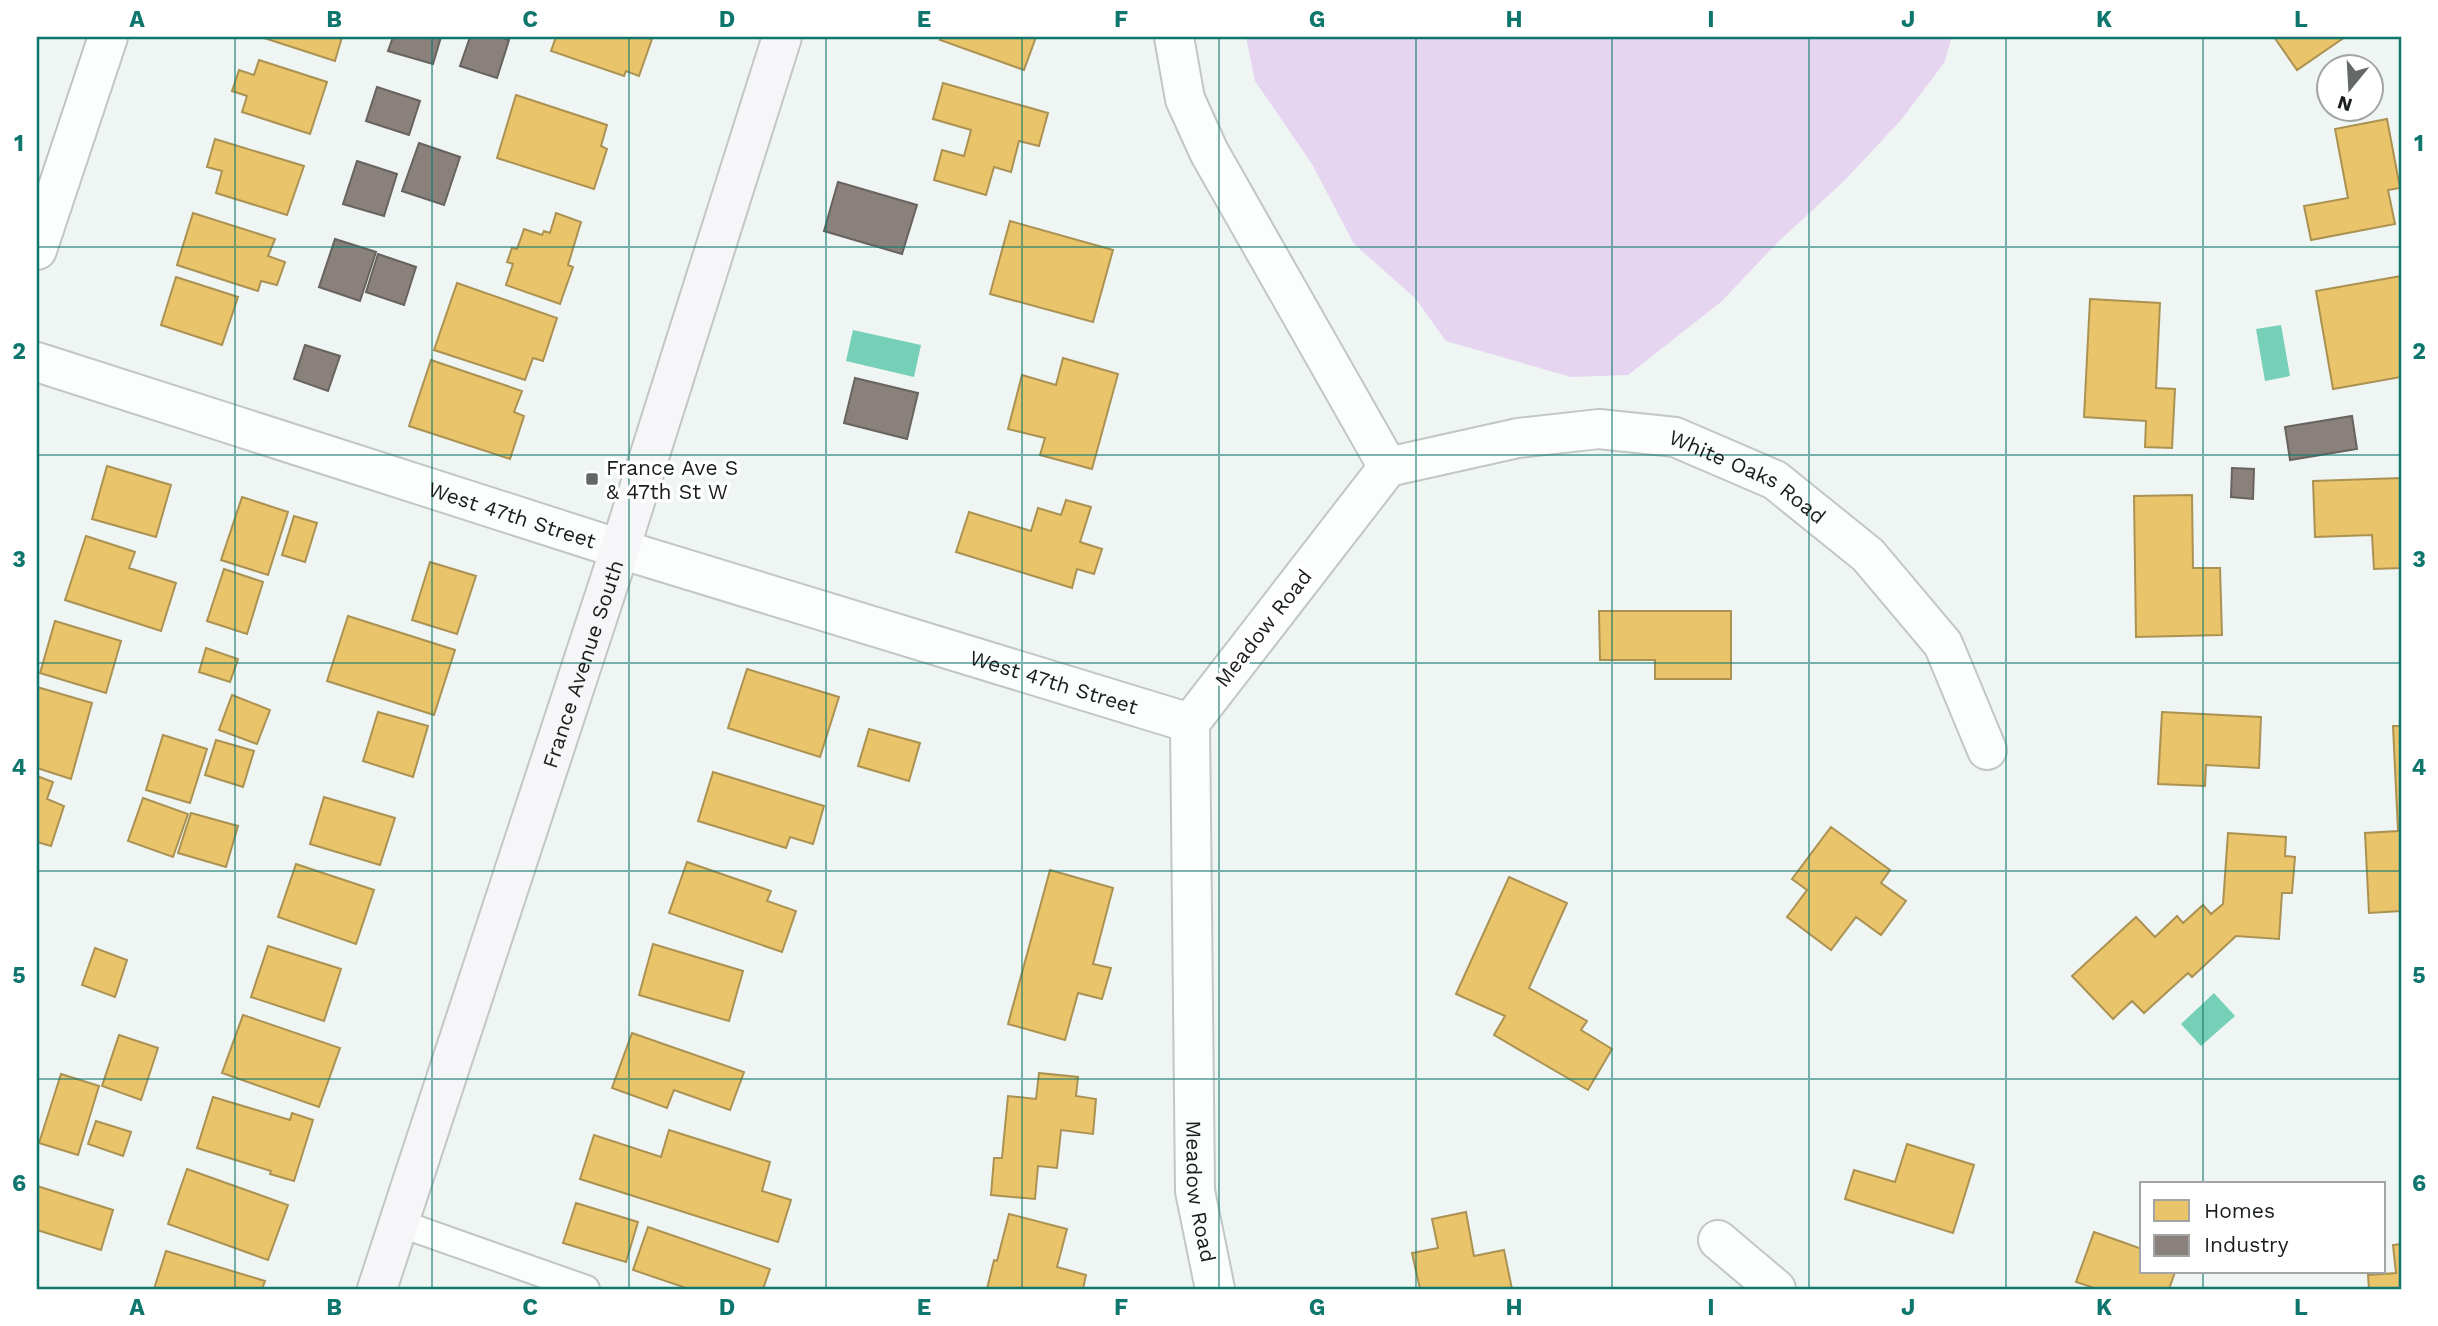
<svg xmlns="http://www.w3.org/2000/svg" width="2438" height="1326" font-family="'Work Sans',sans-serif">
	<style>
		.green { fill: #e6d5f0 }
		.water { fill: #76cfb7 }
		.homes { fill: #e9c46a; stroke: #ab9253; stroke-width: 2 }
		.industry { fill: #8a817c; stroke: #68635f; stroke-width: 2 }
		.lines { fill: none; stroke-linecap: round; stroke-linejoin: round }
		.service-casing { stroke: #c2c7c5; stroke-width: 30 }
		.minor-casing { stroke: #c2c7c5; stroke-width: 42 }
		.secondary-casing { stroke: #c2c7c5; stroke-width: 42 }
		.service { stroke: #fcfefd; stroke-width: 26 }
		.minor { stroke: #fcfefd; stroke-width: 38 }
		.secondary { stroke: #f6f5f8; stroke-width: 38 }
		.grid { fill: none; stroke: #0f766e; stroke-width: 2; stroke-opacity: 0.55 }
		.poi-dot { fill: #646967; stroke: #fff; stroke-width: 2.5 }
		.labels { text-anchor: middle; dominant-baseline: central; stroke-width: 7; stroke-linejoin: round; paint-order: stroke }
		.poi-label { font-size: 21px; fill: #191e1c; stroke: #fff; text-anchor: start }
		.street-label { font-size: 21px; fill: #191e1c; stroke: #fff }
		.neatline { fill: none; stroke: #0f766e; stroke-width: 2.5 }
		.grid-label { font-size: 23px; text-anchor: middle; font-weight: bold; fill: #0f766e }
	</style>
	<rect width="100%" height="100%" fill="#eef5f2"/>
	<path class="green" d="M 1246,37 L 1952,37 L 1944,63 L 1901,120 L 1845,180 L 1778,242 L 1721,302 L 1628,375 L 1571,377 L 1446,341 L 1415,298 L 1354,244 L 1312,164 L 1255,81 Z"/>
	<path class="water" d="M 2281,325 L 2290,376 L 2265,381 L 2256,329 Z
		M 853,330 L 921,345 L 914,377 L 846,361 Z
		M 2214,993 L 2235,1016 L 2201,1046 L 2181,1024 Z"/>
	<path class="homes" d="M 261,37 L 342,37 L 335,61 Z
		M 556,37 L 643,37 L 652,39 L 639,76 L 626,71 L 624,76 L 551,51 Z
		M 941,37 L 1036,37 L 1024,70 L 940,40 Z
		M 2274,37 L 2345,37 L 2297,70 Z
		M 259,60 L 327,82 L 310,134 L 242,112 L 247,96 L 232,91 L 239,70 L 254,75 Z
		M 943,83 L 1048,113 L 1039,146 L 1019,141 L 1011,172 L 994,167 L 986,195 L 934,180 L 942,150 L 964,156 L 971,130 L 933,119 Z
		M 516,95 L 607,125 L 601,146 L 607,149 L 594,189 L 497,158 Z
		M 2387,119 L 2400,188 L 2388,190 L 2395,224 L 2311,240 L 2304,206 L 2348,198 L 2335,129 Z
		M 215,139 L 304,166 L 287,215 L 216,193 L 222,171 L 207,167 Z
		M 193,213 L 275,239 L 268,256 L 285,262 L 277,285 L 261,281 L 258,291 L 177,265 Z
		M 556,213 L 581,222 L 568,265 L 573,267 L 560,304 L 506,285 L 513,264 L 507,262 L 512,248 L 517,249 L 524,229 L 542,235 L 544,231 L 550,233 Z
		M 1010,221 L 1113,250 L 1093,322 L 990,294 Z
		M 2401,276 L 2401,377 L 2333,389 L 2316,291 Z
		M 176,277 L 238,297 L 222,345 L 161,325 Z
		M 457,283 L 557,318 L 543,361 L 533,358 L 525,380 L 434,350 Z
		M 2090,299 L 2160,303 L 2156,388 L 2175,389 L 2172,448 L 2145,447 L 2146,421 L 2084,417 Z
		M 1063,358 L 1118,374 L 1092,469 L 1040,455 L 1045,438 L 1008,429 L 1022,375 L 1056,385 Z
		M 431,360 L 522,391 L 514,412 L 524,416 L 510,459 L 409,426 Z
		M 107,466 L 171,485 L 156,537 L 92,519 Z
		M 2401,478 L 2401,568 L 2374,569 L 2372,535 L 2315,537 L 2313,481 Z
		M 2192,495 L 2193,568 L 2220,568 L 2222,635 L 2136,637 L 2134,496 Z
		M 242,497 L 288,512 L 268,575 L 221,560 Z
		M 1066,500 L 1091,507 L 1080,542 L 1102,549 L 1094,574 L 1077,569 L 1072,588 L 956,552 L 969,512 L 1031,531 L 1038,508 L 1061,515 Z
		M 294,516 L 317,523 L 305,562 L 282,555 Z
		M 86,536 L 135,552 L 129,568 L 176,583 L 161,631 L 65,600 Z
		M 430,562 L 476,576 L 457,634 L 412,620 Z
		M 224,569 L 263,582 L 247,634 L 207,621 Z
		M 1599,611 L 1731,611 L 1731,679 L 1655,679 L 1655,660 L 1600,660 Z
		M 348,616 L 455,650 L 434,715 L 327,681 Z
		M 55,621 L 121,641 L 106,693 L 40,673 Z
		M 206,648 L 238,659 L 230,682 L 199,672 Z
		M 747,669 L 839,697 L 820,757 L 728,728 Z
		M 37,687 L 92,703 L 71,779 L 37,768 Z
		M 232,695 L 270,710 L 257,744 L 219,730 Z
		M 378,712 L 428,726 L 413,777 L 363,761 Z
		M 2162,712 L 2261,717 L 2259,768 L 2206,765 L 2205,786 L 2158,784 Z
		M 2393,726 L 2401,726 L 2401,911 L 2369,913 L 2365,833 L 2398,831 Z
		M 869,729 L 920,743 L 909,781 L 858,766 Z
		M 163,735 L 207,749 L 190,803 L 146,790 Z
		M 216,740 L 254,751 L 243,787 L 205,775 Z
		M 713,772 L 824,806 L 813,844 L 790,837 L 786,848 L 698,821 Z
		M 37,776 L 53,782 L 47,799 L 64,806 L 51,846 L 37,842 Z
		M 324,797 L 395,818 L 380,865 L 310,844 Z
		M 143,798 L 188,814 L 173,857 L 128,841 Z
		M 191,813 L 238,826 L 226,867 L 178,853 Z
		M 1831,827 L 1890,870 L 1881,883 L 1906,901 L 1881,935 L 1856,917 L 1831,950 L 1787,917 L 1807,890 L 1792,879 Z
		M 2228,833 L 2286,837 L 2285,856 L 2295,857 L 2292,893 L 2282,893 L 2279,939 L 2236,936 L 2192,977 L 2188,973 L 2144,1013 L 2132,1001 L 2113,1019 L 2072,976 L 2136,917 L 2155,937 L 2177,916 L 2183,923 L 2203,905 L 2211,914 L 2223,904 Z
		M 687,862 L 771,891 L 767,901 L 796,911 L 782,952 L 669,913 Z
		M 296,864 L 374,890 L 356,944 L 278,917 Z
		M 1050,870 L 1113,888 L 1093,964 L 1111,968 L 1102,999 L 1078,993 L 1065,1040 L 1008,1024 Z
		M 1509,877 L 1567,903 L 1529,988 L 1587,1021 L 1581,1030 L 1612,1049 L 1588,1090 L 1494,1035 L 1505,1016 L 1456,994 Z
		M 653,944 L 743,971 L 729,1021 L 639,995 Z
		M 268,946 L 341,969 L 324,1021 L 251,997 Z
		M 95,948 L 127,960 L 115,997 L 82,985 Z
		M 243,1015 L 340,1048 L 319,1107 L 222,1073 Z
		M 632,1033 L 744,1072 L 730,1110 L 674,1090 L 667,1108 L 612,1088 Z
		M 119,1035 L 158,1048 L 141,1100 L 102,1086 Z
		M 1039,1073 L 1078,1077 L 1076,1096 L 1096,1099 L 1093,1134 L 1061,1130 L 1057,1168 L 1038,1166 L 1035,1199 L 991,1195 L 994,1158 L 1002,1158 L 1008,1096 L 1036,1099 Z
		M 61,1074 L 99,1086 L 78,1155 L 39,1143 Z
		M 213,1097 L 290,1120 L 292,1113 L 313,1120 L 294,1181 L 270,1174 L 271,1171 L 197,1148 Z
		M 96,1121 L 131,1132 L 123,1156 L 88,1144 Z
		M 669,1130 L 770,1162 L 762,1191 L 791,1200 L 778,1242 L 580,1179 L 594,1135 L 661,1157 Z
		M 1907,1144 L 1974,1165 L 1953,1233 L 1845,1199 L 1854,1170 L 1895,1182 Z
		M 187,1169 L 288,1205 L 268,1260 L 168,1224 Z
		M 37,1186 L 113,1210 L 101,1250 L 37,1230 Z
		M 576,1203 L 638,1222 L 626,1262 L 563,1243 Z
		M 1466,1212 L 1474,1256 L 1504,1250 L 1512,1289 L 1420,1289 L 1412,1253 L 1438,1248 L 1432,1219 Z
		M 1009,1214 L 1067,1229 L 1057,1267 L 1086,1275 L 1083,1289 L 987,1289 L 994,1260 L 997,1261 Z
		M 648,1227 L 770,1269 L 763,1289 L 689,1289 L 633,1270 Z
		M 2094,1232 L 2142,1249 L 2142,1272 L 2175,1272 L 2169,1289 L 2097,1289 L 2076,1282 Z
		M 2401,1244 L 2401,1289 L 2369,1289 L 2368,1275 L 2396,1273 L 2393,1245 Z
		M 166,1251 L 265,1281 L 262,1289 L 154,1289 Z"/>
	<path class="industry" d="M 393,37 L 441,37 L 433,64 L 388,51 Z
		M 470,37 L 499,37 L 509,40 L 497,78 L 460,66 Z
		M 377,87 L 420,101 L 409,135 L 366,121 Z
		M 419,143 L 460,157 L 444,205 L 402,191 Z
		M 357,161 L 397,174 L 384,216 L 343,204 Z
		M 838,182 L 917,205 L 902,254 L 824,231 Z
		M 335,239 L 376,252 L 360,301 L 319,287 Z
		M 378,254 L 416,267 L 404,305 L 366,292 Z
		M 305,345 L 340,356 L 328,391 L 294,379 Z
		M 855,378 L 918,393 L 907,439 L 844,423 Z
		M 2352,416 L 2357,449 L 2290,460 L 2285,427 Z
		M 2232,468 L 2254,469 L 2253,499 L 2231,497 Z"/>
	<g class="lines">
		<defs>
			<path id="service" d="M 399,1223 L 586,1289"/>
			<g id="minor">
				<path id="s1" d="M 1174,37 L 1185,99 L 1209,152 L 1388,467 L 1190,723 L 1195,1191 L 1215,1289"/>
				<path d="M 37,250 L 108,37"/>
				<path id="s2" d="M 37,362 L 620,549 L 1190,723"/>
				<path id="s3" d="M 1388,467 L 1518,438 L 1599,429 L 1675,437 L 1775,480 L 1868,555 L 1943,644 L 1987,750"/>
				<path d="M 1718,1240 L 1776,1289"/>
			</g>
			<g id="secondary">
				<path id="s4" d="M 377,1289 L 620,549 L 782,37"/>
			</g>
		</defs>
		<use href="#service" class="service-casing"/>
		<use href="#minor" class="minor-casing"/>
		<use href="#secondary" class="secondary-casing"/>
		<use href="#service" class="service"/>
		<use href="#minor" class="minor"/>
		<use href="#secondary" class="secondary"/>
	</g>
	<path class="grid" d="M 235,37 L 235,1289M 432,37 L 432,1289M 629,37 L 629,1289M 826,37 L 826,1289M 1022,37 L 1022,1289M 1219,37 L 1219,1289M 1416,37 L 1416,1289M 1612,37 L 1612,1289M 1809,37 L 1809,1289M 2006,37 L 2006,1289M 2203,37 L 2203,1184M 37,247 L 2401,247M 37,455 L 2401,455M 37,663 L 2401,663M 37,871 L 2401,871M 37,1079 L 2401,1079M 2203,1272 L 2203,1289"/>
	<rect class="poi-dot" x="585" y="472" width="14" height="14" rx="3.5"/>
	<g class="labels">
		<g class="poi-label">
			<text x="606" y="467">France Ave S<tspan x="606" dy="24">&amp; 47th St W</tspan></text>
		</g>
		<g class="street-label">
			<text stroke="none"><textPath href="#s3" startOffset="374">White Oaks Road</textPath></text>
			<text stroke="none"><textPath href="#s2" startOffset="499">West 47th Street</textPath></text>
			<text transform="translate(1263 628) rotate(-52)">Meadow Road</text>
			<text stroke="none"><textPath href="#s4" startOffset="658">France Avenue South</textPath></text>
			<text stroke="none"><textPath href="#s2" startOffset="1066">West 47th Street</textPath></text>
			<text stroke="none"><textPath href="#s1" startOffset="1276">Meadow Road</textPath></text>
		</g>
	</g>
	<rect width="2438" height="1326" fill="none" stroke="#ffffff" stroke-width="77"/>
	<rect x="2140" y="1182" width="245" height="91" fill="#ffffff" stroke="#a3a5a4" stroke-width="2"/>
	<rect x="2154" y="1200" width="35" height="21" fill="#e9c46a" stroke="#a3a5a4" stroke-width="2"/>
	<text x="2204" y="1218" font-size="21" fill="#191e1c">Homes</text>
	<rect x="2154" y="1235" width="35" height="21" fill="#8a817c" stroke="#a3a5a4" stroke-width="2"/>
	<text x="2204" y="1252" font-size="21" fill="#191e1c">Industry</text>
	<g transform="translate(2350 88) rotate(198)"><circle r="33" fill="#ffffff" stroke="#a3a5a4" stroke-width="2"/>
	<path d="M0-5L12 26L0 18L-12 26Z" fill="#646967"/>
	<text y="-10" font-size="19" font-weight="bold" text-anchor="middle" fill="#191e1c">N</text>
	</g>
	<rect x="38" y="38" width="2362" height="1250" class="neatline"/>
	<g class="grid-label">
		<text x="137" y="27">A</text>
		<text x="334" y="27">B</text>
		<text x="530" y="27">C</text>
		<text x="727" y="27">D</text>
		<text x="924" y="27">E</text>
		<text x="1121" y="27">F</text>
		<text x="1317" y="27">G</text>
		<text x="1514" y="27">H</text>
		<text x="1711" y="27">I</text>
		<text x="1908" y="27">J</text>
		<text x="2104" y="27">K</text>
		<text x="2301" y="27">L</text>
		<text x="19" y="151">1</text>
		<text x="2419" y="151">1</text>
		<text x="19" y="359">2</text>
		<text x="2419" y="359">2</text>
		<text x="19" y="567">3</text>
		<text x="2419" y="567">3</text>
		<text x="19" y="775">4</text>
		<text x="2419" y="775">4</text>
		<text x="19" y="983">5</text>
		<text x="2419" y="983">5</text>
		<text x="19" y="1191">6</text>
		<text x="2419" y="1191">6</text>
		<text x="137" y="1315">A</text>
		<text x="334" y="1315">B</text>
		<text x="530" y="1315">C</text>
		<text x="727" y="1315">D</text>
		<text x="924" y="1315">E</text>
		<text x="1121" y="1315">F</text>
		<text x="1317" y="1315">G</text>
		<text x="1514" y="1315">H</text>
		<text x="1711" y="1315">I</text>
		<text x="1908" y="1315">J</text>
		<text x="2104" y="1315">K</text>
		<text x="2301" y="1315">L</text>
	</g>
</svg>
